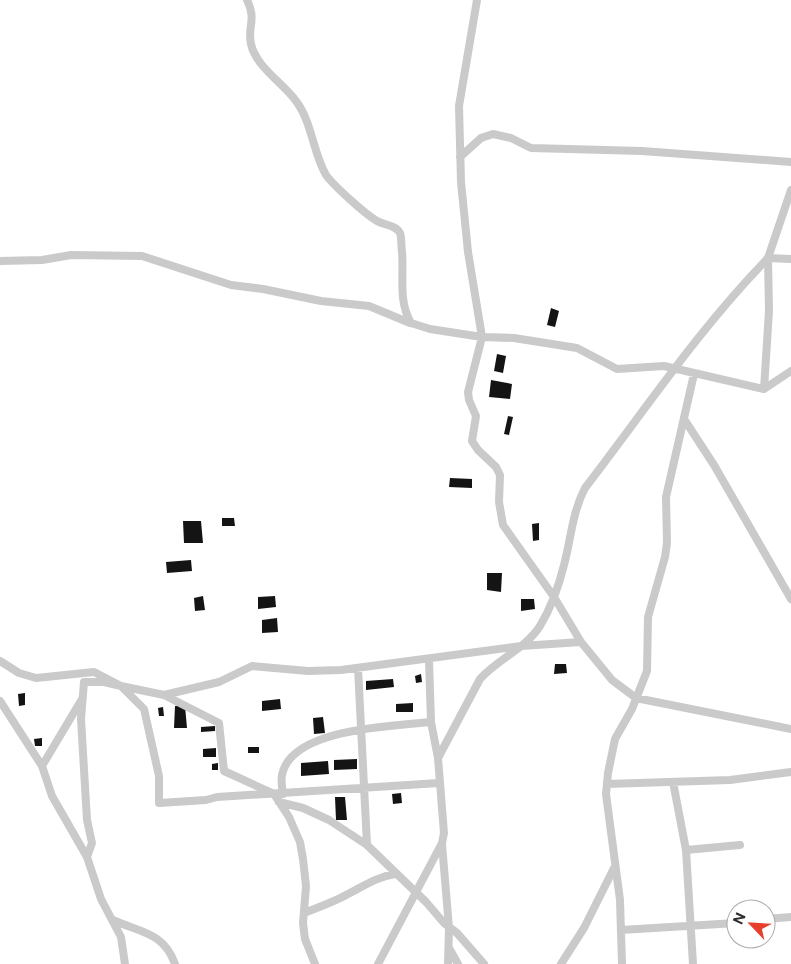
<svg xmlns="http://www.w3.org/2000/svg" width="791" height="964" font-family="'Public Sans',sans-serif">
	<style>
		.building { fill: #141414 }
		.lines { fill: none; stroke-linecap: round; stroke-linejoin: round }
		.minor { stroke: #cacaca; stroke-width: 8 }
	</style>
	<rect width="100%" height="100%" fill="#fff"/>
	<path class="building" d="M 551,308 L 559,311 L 555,327 L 547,325 Z
		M 497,354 L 506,356 L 503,373 L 494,371 Z
		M 491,380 L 512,384 L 510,399 L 489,397 Z
		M 508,416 L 513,417 L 509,435 L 504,434 Z
		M 450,478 L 472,479 L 472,488 L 449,487 Z
		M 222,518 L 234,518 L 235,526 L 222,526 Z
		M 183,521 L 201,521 L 203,543 L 184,543 Z
		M 539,523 L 539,540 L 533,541 L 532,524 Z
		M 191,560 L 192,571 L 167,573 L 166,562 Z
		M 487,573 L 502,573 L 501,592 L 487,590 Z
		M 203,596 L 205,610 L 195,611 L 194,598 Z
		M 275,596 L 276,607 L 258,609 L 258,597 Z
		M 521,599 L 534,599 L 535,609 L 521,611 Z
		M 277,618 L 278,632 L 262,633 L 262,620 Z
		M 555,664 L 566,664 L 567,673 L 554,674 Z
		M 421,674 L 422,682 L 416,683 L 415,676 Z
		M 393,679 L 394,687 L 366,690 L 366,681 Z
		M 25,693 L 25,705 L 19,706 L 18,694 Z
		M 280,699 L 281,709 L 262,711 L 262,701 Z
		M 413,703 L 413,712 L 396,712 L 396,704 Z
		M 175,706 L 185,706 L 187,728 L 174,728 Z
		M 163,707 L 164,716 L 159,716 L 158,708 Z
		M 323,717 L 325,733 L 314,734 L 313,718 Z
		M 215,726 L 215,731 L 201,732 L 201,727 Z
		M 42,738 L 42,746 L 35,746 L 34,739 Z
		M 248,747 L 259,747 L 259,753 L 248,753 Z
		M 216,748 L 216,757 L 203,757 L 203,749 Z
		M 357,759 L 357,769 L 334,770 L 334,760 Z
		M 328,761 L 329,774 L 301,776 L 301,763 Z
		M 218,763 L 218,770 L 212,770 L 212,764 Z
		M 401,793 L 402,803 L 393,804 L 392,794 Z
		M 335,797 L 345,797 L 347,820 L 336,820 Z"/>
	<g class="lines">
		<path class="minor" d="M 247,0 C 257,20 247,27 251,44 C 256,67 283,83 296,101 C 312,122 313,153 326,175 C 334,186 365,214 377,221 C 384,225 396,225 400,233 C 402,239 401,247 402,252 C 404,277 398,301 411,323 L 430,329 L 482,337 L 468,392 L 469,400 L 476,416 L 472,441 L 478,450 L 496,467 L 500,475 L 499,502 L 503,525 L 554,597 L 581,642 L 612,680 L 636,698 L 791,729
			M 477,0 L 459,106 L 461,182 L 468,252 L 482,337 L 514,338 L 577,348 L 617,369 L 664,366 L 764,389 L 791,371
			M 460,157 L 481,138 L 493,134 L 511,138 L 531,148 L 642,151 L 791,162
			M 0,261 L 42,260 L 71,255 L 142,256 L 231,285 L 263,289 L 321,301 L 369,306 L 410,323
			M 764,389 L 769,311 L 768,258 L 791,190
			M 684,419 L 714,465 L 791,599
			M 429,660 L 431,722 L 438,758
			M 0,661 L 19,673 L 36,678 L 94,672 L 121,686 L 164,695 L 219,723 L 224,771 L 274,794 L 289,817 L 300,842 L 303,859 L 306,886 L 303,923 L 305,939 L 315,964
			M 358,668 L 367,845
			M 164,695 L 219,682 L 252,666 L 308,671 L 341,670 L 521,646 L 581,642
			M 0,701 L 42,766 L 52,796 L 87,857 L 101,899 L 121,937 L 125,964
			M 42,766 L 82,699
			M 673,782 L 686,850 L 693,964
			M 607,784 L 730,780 L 791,772
			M 283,794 C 282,788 281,780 282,775 C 291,728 394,726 431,722
			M 279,802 L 303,808 L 329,820 L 367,845 L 426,902 L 444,923 L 457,933 L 484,964
			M 442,844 L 449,928 L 448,964
			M 686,850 L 740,845
			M 87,857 L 92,843 L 87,820 L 81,719 L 84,682 L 104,682 L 121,686 L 144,709 L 159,776 L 159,803 L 206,800 L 217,797 L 439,783
			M 304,913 C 319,907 334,902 348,894 C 364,886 376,877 395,874
			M 766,919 L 791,917
			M 113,920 C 139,932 164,932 175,964
			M 621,930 L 736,923
			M 449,948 L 458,964
			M 378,964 L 442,843 L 444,833 L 438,758 L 480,679 C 498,659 525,649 540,626 C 551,608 559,585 564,565 C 571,539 572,513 585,488 C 645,410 699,329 768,258 L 791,259
			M 561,964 L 584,928 L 614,868
			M 622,964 L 620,900 L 606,794 L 608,773 L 615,739 L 632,709 L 647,671 L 648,617 L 665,557 L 667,543 L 666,497 L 694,374"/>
	</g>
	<g transform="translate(751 924) rotate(295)"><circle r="24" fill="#ffffff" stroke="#ababab"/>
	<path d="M0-4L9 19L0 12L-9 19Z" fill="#e6402d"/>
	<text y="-8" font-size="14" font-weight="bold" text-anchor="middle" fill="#2d2d2d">N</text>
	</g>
</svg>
